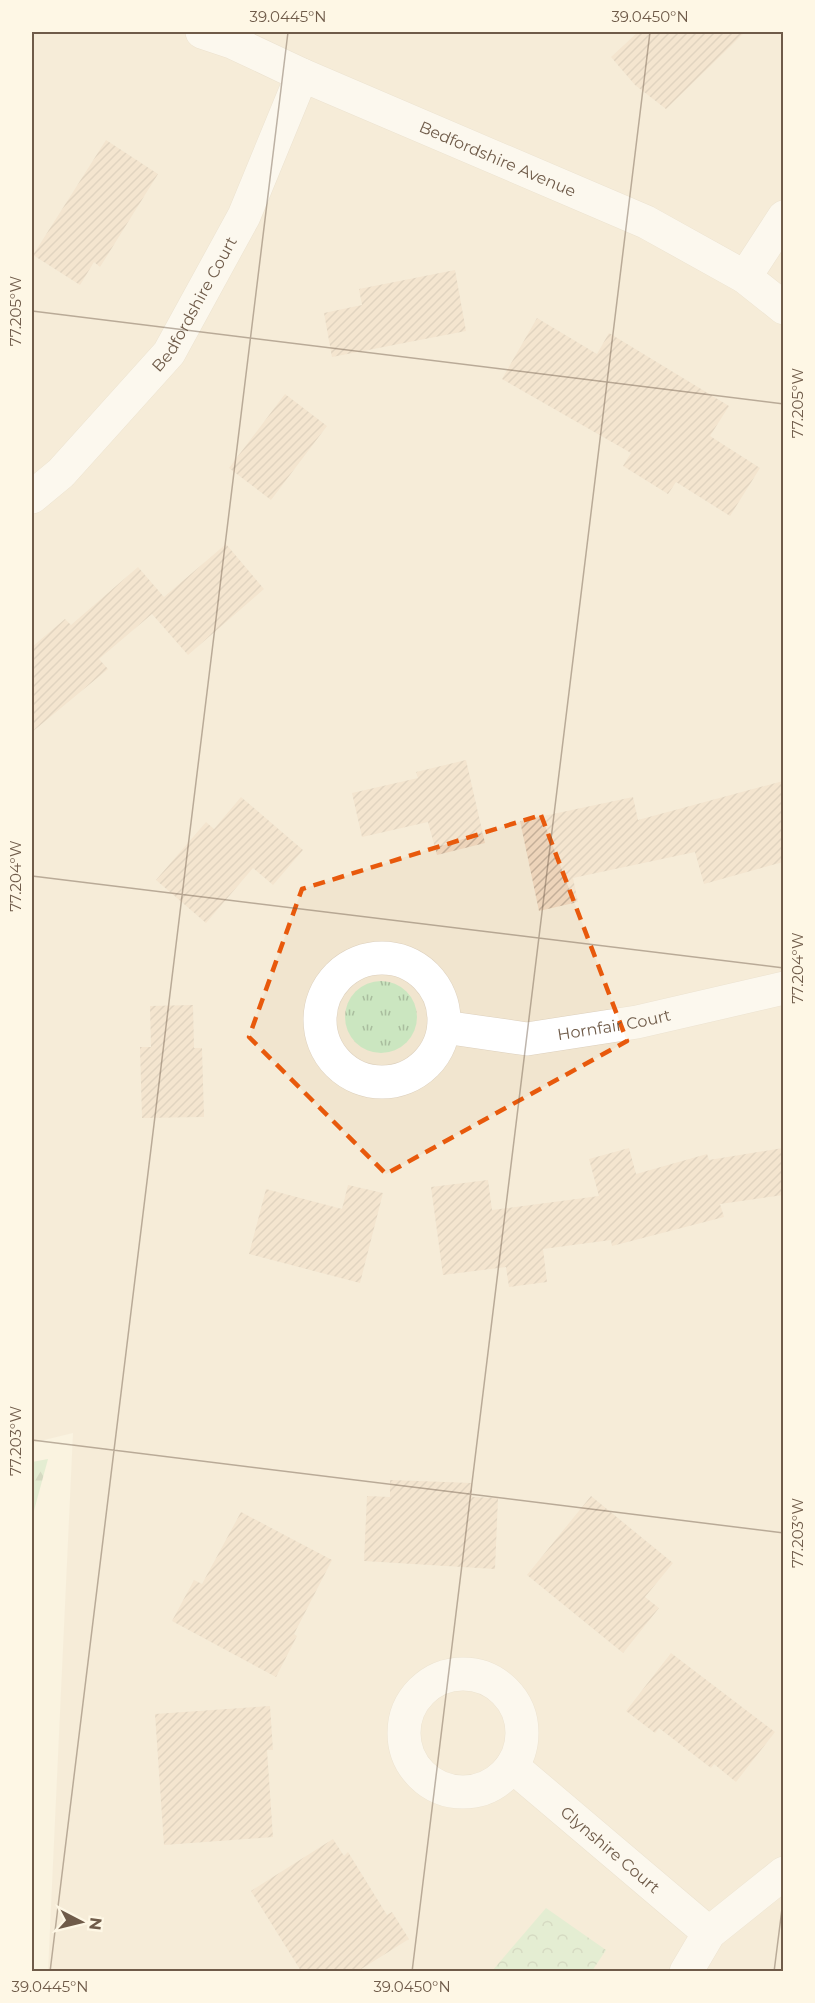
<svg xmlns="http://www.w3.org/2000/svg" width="815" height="2003" font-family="Montserrat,sans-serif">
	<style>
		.residential { fill: #f1e5cf }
		.grass { fill: url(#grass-tufts) }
		.forest { fill: url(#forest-firs) }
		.park { fill: url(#park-crowns) }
		.building { fill: url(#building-hatch) }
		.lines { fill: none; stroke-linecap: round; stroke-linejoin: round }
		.street-casing { stroke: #ddd0bd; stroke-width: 34 }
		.street { stroke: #fff; stroke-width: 33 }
		.marked { fill: none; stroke: #e8590c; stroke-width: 4.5; stroke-dasharray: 12 8; stroke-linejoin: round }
		.ticks { fill: none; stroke: #6f5b49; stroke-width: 1.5; stroke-opacity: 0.45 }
		.labels { text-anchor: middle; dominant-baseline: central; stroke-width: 4.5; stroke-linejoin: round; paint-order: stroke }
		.street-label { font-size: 16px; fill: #6f5b49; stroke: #fef7e5 }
		.neatline { fill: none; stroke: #6f5b49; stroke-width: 2 }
		.ticks-label { font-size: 15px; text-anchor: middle; fill: #6f5b49 }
	</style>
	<defs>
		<pattern id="grass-tufts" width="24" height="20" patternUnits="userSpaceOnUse" patternTransform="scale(1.5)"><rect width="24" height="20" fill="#cbe6c0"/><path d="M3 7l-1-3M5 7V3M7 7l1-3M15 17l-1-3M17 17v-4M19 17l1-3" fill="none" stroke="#a9bd9e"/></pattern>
		<pattern id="forest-firs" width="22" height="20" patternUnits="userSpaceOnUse" patternTransform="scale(1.5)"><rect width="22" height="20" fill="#cbe6c0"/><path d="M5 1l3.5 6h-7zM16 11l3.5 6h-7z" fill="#a9bd9e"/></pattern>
		<pattern id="park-crowns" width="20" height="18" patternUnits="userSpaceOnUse" patternTransform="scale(1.5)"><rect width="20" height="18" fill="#cbe6c0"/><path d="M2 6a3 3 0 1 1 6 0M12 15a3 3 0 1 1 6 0" fill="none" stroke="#a9bd9e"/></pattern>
		<pattern id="building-hatch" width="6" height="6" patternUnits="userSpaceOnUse" patternTransform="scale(1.5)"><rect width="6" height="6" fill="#edd4ba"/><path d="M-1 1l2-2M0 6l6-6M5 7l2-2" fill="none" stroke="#c4af99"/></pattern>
	</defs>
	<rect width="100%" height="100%" fill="#faf3e0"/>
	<path class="residential" d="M 32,32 L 783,32 L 783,1971 L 48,1971 L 73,1433 L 32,1443 Z"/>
	<path class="grass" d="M345 1017a36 36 0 1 1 72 0a36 36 0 1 1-72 0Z"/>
	<path class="forest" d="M 48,1459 L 32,1518 L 32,1462 Z"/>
	<path class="park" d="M 546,1908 L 606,1950 L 592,1971 L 492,1971 Z"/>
	<path class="building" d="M 638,32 L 745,32 L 666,109 L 635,85 L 611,57 Z
		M 106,140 L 158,174 L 100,267 L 94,262 L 80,285 L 33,255 Z
		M 455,270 L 466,331 L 332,357 L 324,313 L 362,305 L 359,289 Z
		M 537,318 L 597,354 L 609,333 L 729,406 L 710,436 L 760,468 L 730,516 L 676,482 L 668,494 L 623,466 L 631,453 L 502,379 Z
		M 285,394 L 327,426 L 271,500 L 229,468 Z
		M 226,544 L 264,589 L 188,655 L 152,614 L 99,659 L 108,669 L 32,732 L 32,647 L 65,619 L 71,625 L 138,567 L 164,597 Z
		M 466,760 L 485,843 L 437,855 L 428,822 L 362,837 L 352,793 L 418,778 L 416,772 Z
		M 783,781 L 783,862 L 704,884 L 695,852 L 573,878 L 578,902 L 539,911 L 520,821 L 633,797 L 638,820 Z
		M 241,797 L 303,850 L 273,885 L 253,868 L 206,923 L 156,880 L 206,822 L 214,829 Z
		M 193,1005 L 194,1048 L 202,1048 L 204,1117 L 142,1118 L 140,1047 L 151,1047 L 150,1006 Z
		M 629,1148 L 636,1174 L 707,1154 L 709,1160 L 783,1148 L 783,1195 L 720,1204 L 724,1217 L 612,1246 L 611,1240 L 543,1249 L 547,1282 L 509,1287 L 506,1267 L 443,1275 L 431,1187 L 488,1180 L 492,1210 L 599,1196 L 589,1159 Z
		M 348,1185 L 383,1193 L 360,1283 L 249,1254 L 266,1189 L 342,1209 Z
		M 390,1480 L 472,1483 L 472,1497 L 498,1498 L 495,1569 L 364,1561 L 367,1496 L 390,1497 Z
		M 591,1496 L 673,1563 L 645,1597 L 659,1608 L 623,1653 L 527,1575 Z
		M 241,1512 L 332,1560 L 294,1634 L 297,1636 L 276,1677 L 172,1621 L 194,1580 L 202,1584 Z
		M 671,1653 L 775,1732 L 736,1782 L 714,1764 L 711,1768 L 659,1728 L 655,1733 L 626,1711 Z
		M 270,1706 L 273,1750 L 267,1750 L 273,1837 L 164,1845 L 155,1714 Z
		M 333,1839 L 344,1856 L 348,1852 L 387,1915 L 392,1912 L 409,1939 L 358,1971 L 301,1971 L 251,1891 Z"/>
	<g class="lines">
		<defs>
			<g id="street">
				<path id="s1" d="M 202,32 L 232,42 L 302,75 L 646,222 L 745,277 L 784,308"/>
				<path d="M 745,277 L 784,217"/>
				<path id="s2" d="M 32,497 L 61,473 L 169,353 L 244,216 L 302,75"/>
				<circle cx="382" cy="1020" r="62"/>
				<path id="s3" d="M 444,1027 L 527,1039 L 637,1022 L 784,988"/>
				<circle cx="463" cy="1733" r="59"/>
				<path id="s4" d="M 512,1766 L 709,1933"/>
				<path d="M 686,1972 L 709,1933 L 784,1873"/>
			</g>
		</defs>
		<use href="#street" class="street-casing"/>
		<use href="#street" class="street"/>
	</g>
	<path d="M0 0H815V2003H0ZM 541,815 L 627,1041 L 386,1174 L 249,1037 L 302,889 Z" fill="#faf3e0" fill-opacity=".55" fill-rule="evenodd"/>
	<path class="marked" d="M 541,815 L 627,1041 L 386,1174 L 249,1037 L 302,889 Z"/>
	<path class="ticks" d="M 32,311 L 784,404M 32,876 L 784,968M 32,1440 L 784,1533M 50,1972 L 288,32M 412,1972 L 650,32M 774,1972 L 784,1893"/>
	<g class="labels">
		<g class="street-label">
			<text stroke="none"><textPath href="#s1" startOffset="322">Bedfordshire Avenue</textPath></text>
			<text stroke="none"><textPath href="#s2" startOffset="254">Bedfordshire Court</textPath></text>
			<text stroke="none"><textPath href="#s3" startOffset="172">Hornfair Court</textPath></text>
			<text stroke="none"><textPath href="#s4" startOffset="129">Glynshire Court</textPath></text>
		</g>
	</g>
	<rect width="815" height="2003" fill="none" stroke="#fef7e5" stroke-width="66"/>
	<g transform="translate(81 1922) rotate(97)" stroke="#fef7e5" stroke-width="4.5" paint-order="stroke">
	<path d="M0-4.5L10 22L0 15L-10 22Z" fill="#6f5b49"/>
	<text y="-9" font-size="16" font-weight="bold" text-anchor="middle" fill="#6f5b49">N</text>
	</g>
	<rect x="33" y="33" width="749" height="1937" class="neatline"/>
	<g class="ticks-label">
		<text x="288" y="22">39.0445°N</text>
		<text x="650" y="22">39.0450°N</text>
		<text transform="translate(16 311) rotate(-90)" y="5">77.205°W</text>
		<text transform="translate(798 403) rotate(-90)" y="5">77.205°W</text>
		<text transform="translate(16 876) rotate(-90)" y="5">77.204°W</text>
		<text transform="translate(798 968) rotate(-90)" y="5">77.204°W</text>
		<text transform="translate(16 1441) rotate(-90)" y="5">77.203°W</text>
		<text transform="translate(798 1533) rotate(-90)" y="5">77.203°W</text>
		<text x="50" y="1992">39.0445°N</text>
		<text x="412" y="1992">39.0450°N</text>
	</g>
</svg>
